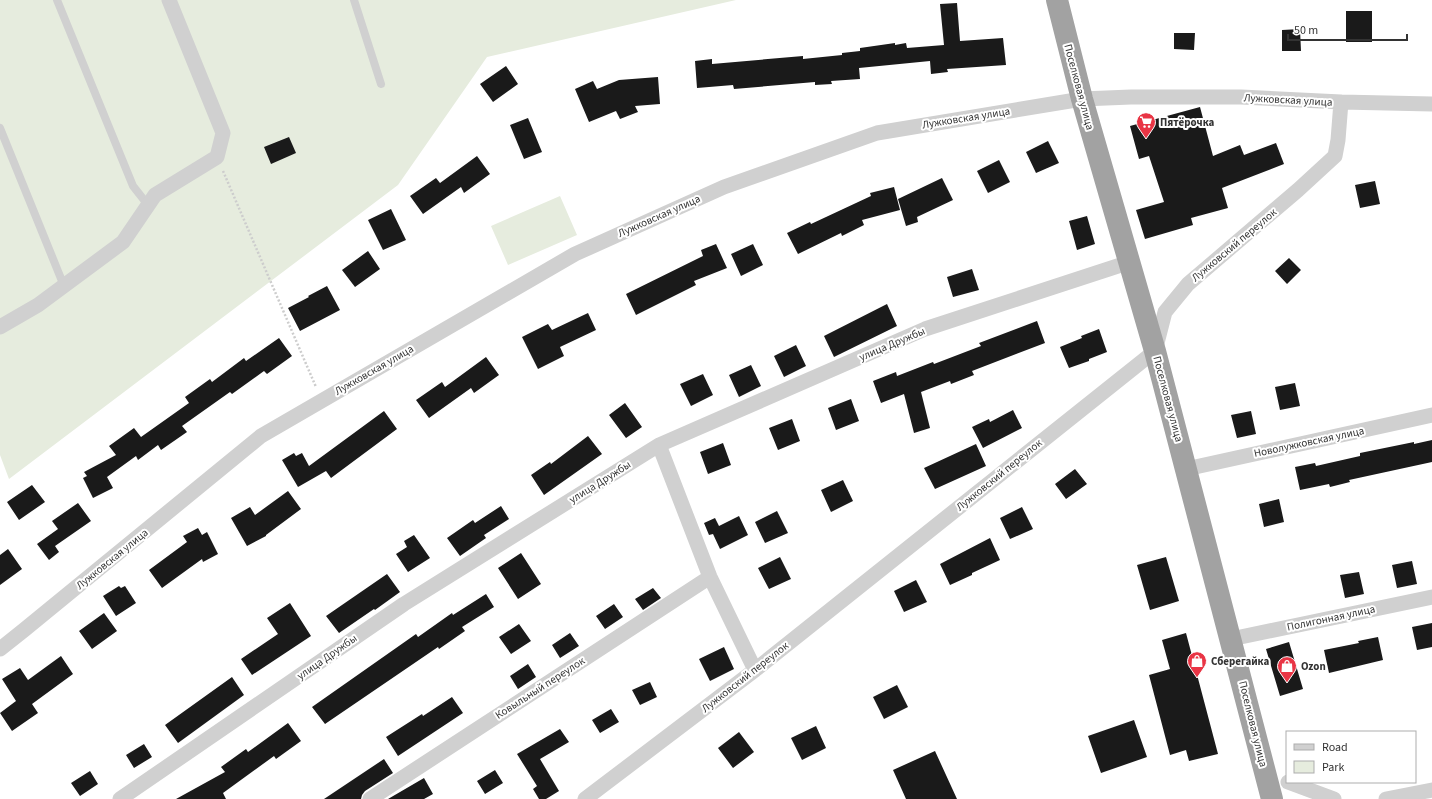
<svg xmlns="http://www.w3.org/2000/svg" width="1432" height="799" font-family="'Source Sans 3',sans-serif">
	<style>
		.green { fill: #e6ecde }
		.building { fill: #1a1a1a }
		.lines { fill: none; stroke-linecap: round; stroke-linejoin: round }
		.path { stroke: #cdcdcd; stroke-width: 2.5; stroke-dasharray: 2 2; stroke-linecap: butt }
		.service { stroke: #d0d0d0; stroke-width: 8 }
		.minor { stroke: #d0d0d0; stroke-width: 15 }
		.trunk { stroke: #a2a2a2; stroke-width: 22 }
		.labels { text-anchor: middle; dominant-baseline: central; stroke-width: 4; stroke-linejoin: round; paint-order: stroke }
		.street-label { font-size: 11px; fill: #333; stroke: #fff }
		.poi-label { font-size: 11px; font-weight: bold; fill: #333; stroke: #fff; text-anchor: start }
	</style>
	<rect width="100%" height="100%" fill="#fff"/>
	<path class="green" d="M 0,0 L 736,0 L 487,57 L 398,185 L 9,479 L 0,455 Z
		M 560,196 L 577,235 L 508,265 L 491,226 Z"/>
	<path class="building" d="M 957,3 L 960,41 L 1003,38 L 1006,65 L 947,69 L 948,72 L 931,74 L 930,61 L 859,68 L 860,79 L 831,81 L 832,84 L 815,85 L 815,82 L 734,89 L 733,85 L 697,88 L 695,61 L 712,59 L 712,64 L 803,56 L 803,59 L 842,55 L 842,53 L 860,51 L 860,48 L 895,43 L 895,45 L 906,43 L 907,48 L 944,45 L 940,4 Z
		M 1346,11 L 1372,11 L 1372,42 L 1346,42 Z
		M 1300,29 L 1301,51 L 1282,51 L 1282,30 Z
		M 1174,33 L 1195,33 L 1194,50 L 1174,49 Z
		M 506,66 L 518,84 L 493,102 L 480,84 Z
		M 658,77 L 660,104 L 635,106 L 638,112 L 620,119 L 616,111 L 589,122 L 575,89 L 593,81 L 597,89 L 619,80 Z
		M 1200,107 L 1213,156 L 1240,145 L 1244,155 L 1276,143 L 1284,164 L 1222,188 L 1228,208 L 1191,218 L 1193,225 L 1145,239 L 1136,210 L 1164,202 L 1149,156 L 1139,159 L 1130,126 Z
		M 528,118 L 542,152 L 524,159 L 510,125 Z
		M 289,137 L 296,153 L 271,164 L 264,147 Z
		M 1048,141 L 1059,163 L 1036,173 L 1026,152 Z
		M 477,156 L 490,174 L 464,193 L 461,187 L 423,214 L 410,196 L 436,178 L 440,183 Z
		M 999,160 L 1010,182 L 988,193 L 977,171 Z
		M 942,178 L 953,200 L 917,217 L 918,222 L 906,226 L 898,199 Z
		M 1375,181 L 1380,204 L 1360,208 L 1355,185 Z
		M 894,187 L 900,210 L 862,220 L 864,225 L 842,236 L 841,233 L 798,254 L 787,233 L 810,222 L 811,224 L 871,196 L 870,193 Z
		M 391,209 L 406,240 L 383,250 L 368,220 Z
		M 1087,216 L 1095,244 L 1077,250 L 1069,221 Z
		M 716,244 L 727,268 L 694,281 L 696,285 L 636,315 L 626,294 L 703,256 L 701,250 Z
		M 753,244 L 763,265 L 741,276 L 731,254 Z
		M 368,251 L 380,269 L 355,287 L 342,270 Z
		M 1289,258 L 1301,270 L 1287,284 L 1275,271 Z
		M 972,269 L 979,290 L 953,297 L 947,277 Z
		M 327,286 L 340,310 L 300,331 L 288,308 L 309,297 L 308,296 Z
		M 887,304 L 897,326 L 834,357 L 824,336 Z
		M 588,313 L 596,330 L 560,347 L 564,356 L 538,369 L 522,337 L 548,324 L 552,330 Z
		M 1037,321 L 1045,343 L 972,371 L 974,375 L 951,384 L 950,381 L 921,392 L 930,428 L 914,433 L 904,394 L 881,403 L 873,381 L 896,372 L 897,376 L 933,362 L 934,364 L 981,346 L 979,343 Z
		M 1099,329 L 1107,352 L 1089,359 L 1089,361 L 1069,368 L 1060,347 L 1082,338 L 1081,336 Z
		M 279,338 L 292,356 L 267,374 L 264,371 L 232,394 L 230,392 L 182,426 L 187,432 L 161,450 L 158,445 L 138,460 L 136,456 L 107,477 L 113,488 L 93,498 L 83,478 L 87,476 L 84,472 L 116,455 L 109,446 L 134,428 L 141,437 L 189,403 L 185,397 L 210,379 L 212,382 L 244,358 L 246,361 Z
		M 796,345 L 806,366 L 784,377 L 774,356 Z
		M 486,357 L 499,375 L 474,393 L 471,388 L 429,418 L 416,400 L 442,382 L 445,387 Z
		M 751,365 L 761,386 L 739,397 L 729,375 Z
		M 703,374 L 713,395 L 691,406 L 680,384 Z
		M 1295,383 L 1300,406 L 1280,410 L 1275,387 Z
		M 851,399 L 859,421 L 836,430 L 828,408 Z
		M 625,403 L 642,427 L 626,438 L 609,415 Z
		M 1013,410 L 1022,428 L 983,448 L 972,427 L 989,419 L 990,422 Z
		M 384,411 L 397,429 L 331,478 L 326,471 L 298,487 L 282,460 L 294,453 L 296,456 L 302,453 L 309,466 Z
		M 1251,411 L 1256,434 L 1237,438 L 1231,415 Z
		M 792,419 L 800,441 L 778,450 L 769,428 Z
		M 588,436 L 602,454 L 544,495 L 531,475 L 550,462 L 551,464 Z
		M 1432,440 L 1432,462 L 1349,480 L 1350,482 L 1330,487 L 1329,484 L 1300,490 L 1295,467 L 1315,463 L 1316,466 L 1360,456 L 1360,453 L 1414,442 L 1414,444 Z
		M 723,443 L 731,465 L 708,474 L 700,452 Z
		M 976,444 L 986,466 L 935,489 L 924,468 Z
		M 1075,469 L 1087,484 L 1066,499 L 1055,484 Z
		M 843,480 L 853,501 L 831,512 L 821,490 Z
		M 32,485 L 45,502 L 19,520 L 7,502 Z
		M 288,491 L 301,509 L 266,535 L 266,536 L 247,546 L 231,518 L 250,507 L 255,515 Z
		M 1279,499 L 1284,522 L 1264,527 L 1259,504 Z
		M 78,503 L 91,521 L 55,546 L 59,552 L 49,560 L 37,544 L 58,529 L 52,521 Z
		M 501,506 L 509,519 L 484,535 L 486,538 L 460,556 L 447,538 L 473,520 L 475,523 Z
		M 1022,507 L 1033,529 L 1010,539 L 1000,518 Z
		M 777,511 L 788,533 L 765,543 L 755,522 Z
		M 739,516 L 748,535 L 720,549 L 713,534 L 709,535 L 704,523 L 715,518 L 719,526 Z
		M 198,528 L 202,535 L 207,532 L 218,554 L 203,562 L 202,559 L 162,588 L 149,570 L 187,542 L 183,536 Z
		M 414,535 L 430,558 L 408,572 L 396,554 L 407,547 L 404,541 Z
		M 990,538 L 1000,560 L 972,573 L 972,575 L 950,585 L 940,564 Z
		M 8,549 L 22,569 L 0,585 L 0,555 Z
		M 521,553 L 541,584 L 518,599 L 498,568 Z
		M 780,557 L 791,579 L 769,589 L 758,568 Z
		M 1166,557 L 1179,601 L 1150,610 L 1137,565 Z
		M 1412,561 L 1417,584 L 1397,588 L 1392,565 Z
		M 1359,572 L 1364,594 L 1345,598 L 1340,575 Z
		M 387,574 L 400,592 L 375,610 L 374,609 L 339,633 L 326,616 Z
		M 916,580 L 927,602 L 904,612 L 894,591 Z
		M 119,586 L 121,588 L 125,586 L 136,603 L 116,616 L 103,596 Z
		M 653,588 L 661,598 L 643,610 L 635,599 Z
		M 486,594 L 494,607 L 462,627 L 465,631 L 439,649 L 438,647 L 325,724 L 312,707 L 416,634 L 418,637 L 452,613 L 453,615 Z
		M 290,603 L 311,636 L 252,675 L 241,659 L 278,634 L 267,618 Z
		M 614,604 L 623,617 L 605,629 L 596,616 Z
		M 104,613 L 117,631 L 92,649 L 79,631 Z
		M 1432,623 L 1432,647 L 1417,650 L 1412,627 Z
		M 519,624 L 531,641 L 511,654 L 499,637 Z
		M 570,633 L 579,646 L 560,658 L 552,645 Z
		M 1186,633 L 1218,754 L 1189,761 L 1186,750 L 1170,755 L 1149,675 L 1170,669 L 1162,640 Z
		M 1378,637 L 1383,660 L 1329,673 L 1324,650 L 1359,643 L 1358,641 Z
		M 1289,642 L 1303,689 L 1280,696 L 1266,649 Z
		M 724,647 L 734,669 L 710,681 L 699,659 Z
		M 61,656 L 73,674 L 32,704 L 38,713 L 12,731 L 0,713 L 16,701 L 2,679 L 20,668 L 28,680 Z
		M 528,664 L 536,677 L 518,689 L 510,676 Z
		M 232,677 L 244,695 L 178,743 L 165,725 Z
		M 650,682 L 657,697 L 640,705 L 632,690 Z
		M 897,685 L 908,707 L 884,719 L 873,697 Z
		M 452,697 L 463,713 L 398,756 L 386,737 L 422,714 L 423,716 Z
		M 611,709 L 619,722 L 600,733 L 592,720 Z
		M 1134,720 L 1147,757 L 1101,773 L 1088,736 Z
		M 288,723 L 301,741 L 276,759 L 274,756 L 223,793 L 226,799 L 176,799 L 225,772 L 221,767 L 246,749 L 248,752 Z
		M 816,726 L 826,748 L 802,760 L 791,738 Z
		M 560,729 L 569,742 L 540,759 L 559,791 L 546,799 L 539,799 L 533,789 L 537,786 L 517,754 Z
		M 739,732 L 754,752 L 733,768 L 718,748 Z
		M 144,744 L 152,757 L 134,768 L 126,755 Z
		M 935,751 L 957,799 L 906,799 L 893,770 Z
		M 384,759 L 393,773 L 365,791 L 362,795 L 361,799 L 324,799 Z
		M 495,770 L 503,783 L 485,794 L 477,781 Z
		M 90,771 L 98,784 L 80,796 L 71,783 Z
		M 424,778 L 433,794 L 424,799 L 388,799 Z"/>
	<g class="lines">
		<path class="path" d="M 223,171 L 316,387"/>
		<path class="service" d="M 57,0 L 133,186 L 148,205
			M 354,0 L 381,84
			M 0,128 L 64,286"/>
		<path class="minor" d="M 0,327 L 38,305 L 123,242 L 155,195 L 217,157 L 223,133 L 169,0
			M 659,445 L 710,577 L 755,670
			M 1186,469 L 1432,415
			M 1231,639 L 1432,597
			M 0,649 L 24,630 L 261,436 L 575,254 L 724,187 L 877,133 L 1082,99 L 1131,97 L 1241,97 L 1341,102 L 1432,104
			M 1288,782 L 1334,799
			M 120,799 L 404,604 L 659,445 L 925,329 L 1130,262
			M 370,799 L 710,577
			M 585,799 L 755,670 L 1155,351 L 1165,312 L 1188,284 L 1298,190 L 1335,156 L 1338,140 L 1341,102
			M 1386,799 L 1432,790"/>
		<path class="trunk" d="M 1057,0 L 1082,99 L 1155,351 L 1272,799"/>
	</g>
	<defs>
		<symbol id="supermarket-pin" viewBox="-11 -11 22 30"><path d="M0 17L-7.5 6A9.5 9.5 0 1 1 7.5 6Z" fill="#e93545" stroke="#fff"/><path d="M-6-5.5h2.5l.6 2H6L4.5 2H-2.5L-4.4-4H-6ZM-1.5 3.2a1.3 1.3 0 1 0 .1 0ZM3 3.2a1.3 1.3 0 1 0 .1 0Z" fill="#fff"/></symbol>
		<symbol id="shop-pin" viewBox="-11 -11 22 30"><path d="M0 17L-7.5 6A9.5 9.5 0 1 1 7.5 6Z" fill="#e93545" stroke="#fff"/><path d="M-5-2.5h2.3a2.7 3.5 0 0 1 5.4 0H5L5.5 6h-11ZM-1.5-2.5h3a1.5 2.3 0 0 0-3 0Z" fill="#fff"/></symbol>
	</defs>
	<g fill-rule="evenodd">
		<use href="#supermarket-pin" x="1135" y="111" width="22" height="30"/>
		<use href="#shop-pin" x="1186" y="650" width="22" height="30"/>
		<use href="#shop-pin" x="1276" y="655" width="22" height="30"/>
	</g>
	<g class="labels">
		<g class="street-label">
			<text transform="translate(1079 87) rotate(75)">Поселковая улица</text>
			<text transform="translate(1288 100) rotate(3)">Лужковская улица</text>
			<text transform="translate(966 118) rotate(-9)">Лужковская улица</text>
			<text transform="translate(659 216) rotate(-24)">Лужковская улица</text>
			<text transform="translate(1234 245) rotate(-40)">Лужковский переулок</text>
			<text transform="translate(892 344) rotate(-23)">улица Дружбы</text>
			<text transform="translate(374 370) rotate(-30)">Лужковская улица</text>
			<text transform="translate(1168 399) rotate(75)">Поселковая улица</text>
			<text transform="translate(1309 442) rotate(-12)">Новолужковская улица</text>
			<text transform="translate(999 475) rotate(-39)">Лужковский переулок</text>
			<text transform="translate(600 482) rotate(-32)">улица Дружбы</text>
			<text transform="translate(112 559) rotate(-39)">Лужковская улица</text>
			<text transform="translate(1331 618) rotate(-12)">Полигонная улица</text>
			<text transform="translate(327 657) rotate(-35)">улица Дружбы</text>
			<text transform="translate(745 677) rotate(-38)">Лужковский переулок</text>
			<text transform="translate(540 688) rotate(-33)">Ковыльный переулок</text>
			<text transform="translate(1253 724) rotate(76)">Поселковая улица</text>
		</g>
		<g class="poi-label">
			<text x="1160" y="122">Пятёрочка</text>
			<text x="1211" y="661">Сберегайка</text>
			<text x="1301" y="666">Ozon</text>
		</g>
	</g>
	<rect x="1286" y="731" width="130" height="52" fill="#ffffff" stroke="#adadad"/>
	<rect x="1294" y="744" width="20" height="6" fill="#d0d0d0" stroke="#adadad"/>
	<text x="1322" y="751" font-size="12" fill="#333333">Road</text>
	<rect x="1294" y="761" width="20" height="12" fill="#e6ecde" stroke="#adadad"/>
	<text x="1322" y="771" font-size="12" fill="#333333">Park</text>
	<path d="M1288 34v6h119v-6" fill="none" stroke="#333333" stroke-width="2"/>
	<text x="1294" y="34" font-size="12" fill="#333333" stroke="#ffffff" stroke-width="3" paint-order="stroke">50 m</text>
</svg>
